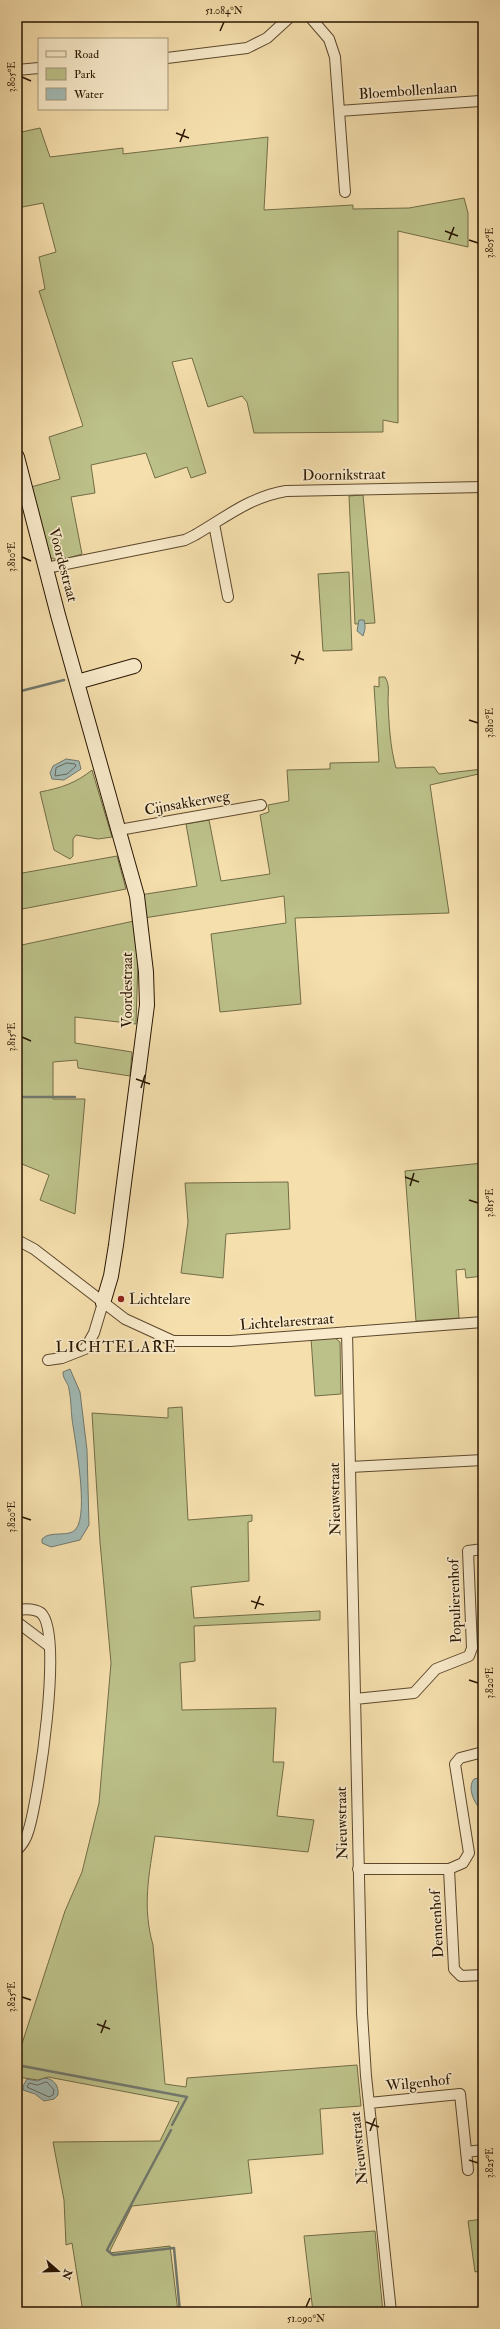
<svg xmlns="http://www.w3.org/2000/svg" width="500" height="2329" font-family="'IM FELL Double Pica',serif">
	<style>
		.green { fill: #bcc189; stroke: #726c46 }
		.water { fill: #a1bab5; stroke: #71786d }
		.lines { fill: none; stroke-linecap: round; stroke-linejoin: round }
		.shore { stroke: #65685c; stroke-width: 1 }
		.stream { stroke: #71786d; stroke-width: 2.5 }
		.street-casing { stroke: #5c482d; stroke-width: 12 }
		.secondary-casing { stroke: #291602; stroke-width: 16 }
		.street { stroke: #f8eaca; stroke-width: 10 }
		.secondary { stroke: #f8eaca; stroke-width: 14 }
		.ticks { fill: none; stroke: #291602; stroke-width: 1.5 }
		.poi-dot { fill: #8f2418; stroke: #f8eaca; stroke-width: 1.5 }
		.labels { text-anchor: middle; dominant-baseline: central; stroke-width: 3.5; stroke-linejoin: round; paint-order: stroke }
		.street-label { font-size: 15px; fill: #291602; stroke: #f8eaca }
		.poi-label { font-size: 15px; fill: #291602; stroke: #f8eaca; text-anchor: start }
		.neighbourhood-label { font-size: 16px; letter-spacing: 1px; fill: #291602; stroke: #f8eaca }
		.neatline { fill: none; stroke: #291602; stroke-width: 1.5 }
		.ticks-label { font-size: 10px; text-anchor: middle; fill: #291602 }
	</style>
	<rect width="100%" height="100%" fill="#f5dfad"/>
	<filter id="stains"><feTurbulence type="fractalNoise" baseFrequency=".005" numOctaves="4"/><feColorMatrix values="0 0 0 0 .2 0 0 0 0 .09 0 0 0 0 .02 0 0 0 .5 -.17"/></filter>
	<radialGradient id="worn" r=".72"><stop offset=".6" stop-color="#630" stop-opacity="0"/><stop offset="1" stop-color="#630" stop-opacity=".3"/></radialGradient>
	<path class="green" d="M 40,128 L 50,157 L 123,148 L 123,154 L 268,137 L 264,210 L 353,205 L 353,209 L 409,208 L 464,198 L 468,213 L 468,247 L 398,231 L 398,423 L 383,420 L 383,432 L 254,433 L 247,402 L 242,396 L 208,407 L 192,358 L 172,362 L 206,473 L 191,478 L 187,467 L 155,478 L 146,453 L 91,465 L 95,493 L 71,497 L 82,554 C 70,557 55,565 47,554 L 31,487 L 60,479 L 49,437 L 83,426 L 39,291 L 45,289 L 39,257 L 56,252 L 43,203 L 17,208 L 17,133 Z
		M 363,495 L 375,623 L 355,624 L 349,496 Z
		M 349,572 L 352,650 L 323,651 L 318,574 Z
		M 379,677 L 385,677 C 390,685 388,692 388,702 C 389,723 390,747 396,768 L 434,767 L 439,774 L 483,769 L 483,773 L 430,785 L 449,913 L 295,918 L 301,1004 L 220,1012 L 211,934 L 286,923 L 284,896 L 144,918 L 140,895 L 197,886 L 186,824 L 209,820 L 221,881 L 270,874 L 260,815 L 269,812 L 268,805 L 289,801 L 287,770 L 330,769 L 330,763 L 379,762 L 374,686 L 379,687 Z
		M 92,770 L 112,837 L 98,839 L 76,835 L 73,839 L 73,856 L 70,859 L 54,850 L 40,792 C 61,788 76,783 92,770 Z
		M 117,856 L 126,889 L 17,910 L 17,874 Z
		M 134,921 L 138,962 L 136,1024 L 75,1017 L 75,1043 L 132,1052 L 130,1076 L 78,1068 L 77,1060 L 53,1062 L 53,1099 L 85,1099 L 75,1214 L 40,1200 L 49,1175 L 17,1162 L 17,946 Z
		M 483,1163 L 483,1276 L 466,1278 L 465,1269 L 456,1270 L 459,1318 L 416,1321 L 405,1171 Z
		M 288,1182 L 290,1229 L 226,1234 L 223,1278 L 181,1273 L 188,1222 L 185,1183 Z
		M 311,1338 L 335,1338 L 340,1342 L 341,1394 L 315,1396 Z
		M 182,1407 L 188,1520 L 252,1515 L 252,1521 L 248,1522 L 249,1581 L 191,1587 L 194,1618 L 320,1611 L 320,1620 L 194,1626 L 195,1661 L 180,1663 L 182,1710 L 276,1708 L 273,1762 L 284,1762 L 277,1816 L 314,1820 L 308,1852 L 155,1836 C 149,1874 142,1907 153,1945 L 165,2084 L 186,2087 L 187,2078 L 357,2065 L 361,2106 L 320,2109 L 323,2154 L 248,2160 L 252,2193 L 132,2206 L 109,2253 L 170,2246 L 178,2312 L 83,2312 L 72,2243 L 66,2245 L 64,2200 L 53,2142 L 160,2141 L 179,2102 L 48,2077 L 38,2080 L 17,2077 L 17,2059 L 65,1911 L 82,1872 L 99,1803 L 111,1663 L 100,1542 L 92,1413 L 168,1418 L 168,1408 Z
		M 483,2219 L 483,2270 L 475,2272 L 468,2221 Z
		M 375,2231 L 383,2312 L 313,2312 L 304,2236 Z"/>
	<path class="water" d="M 359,620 L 364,620 C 366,627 365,630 363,636 L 357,631 Z
		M 66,759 L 79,761 L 81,769 L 64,780 L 52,779 L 50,773 L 53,766 Z
		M 70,1369 L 80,1392 L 87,1450 L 89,1525 L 80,1540 L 51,1547 L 42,1543 L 42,1539 C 50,1530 69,1538 76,1529 C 89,1512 75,1441 72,1419 C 71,1409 71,1399 69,1389 C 68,1382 63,1380 63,1372 Z
		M 483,1777 L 483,1809 L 481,1809 C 474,1804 467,1787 474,1779 Z
		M 45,2078 C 54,2079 59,2086 58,2095 L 54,2099 L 44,2101 L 35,2094 L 23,2090 L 23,2086 L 27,2079 L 37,2081 Z"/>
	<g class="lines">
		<path class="shore" d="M 67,763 L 75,764 L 76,766 L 67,774 L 55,776 L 56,768 Z
			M 47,2082 L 54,2090 L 53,2095 L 49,2097 L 27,2087 L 29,2083 L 37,2085 Z"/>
		<path class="stream" d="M 17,694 L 21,691 L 64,680
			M 17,1097 L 75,1097
			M 17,2065 L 187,2097 L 172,2125
			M 171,2130 L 107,2250 L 113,2255 L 174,2248 L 180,2312"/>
		<defs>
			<path id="street" d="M 310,17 L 329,39 L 335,57 L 345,192
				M 167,58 L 247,48 L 267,38 L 290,17
				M 17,70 L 39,68
				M 339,111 L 480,101
				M 214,524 L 228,597
				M 46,568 L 185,540 L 195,535 C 226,517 250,497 286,491 L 483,487
				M 119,830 L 261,805
				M 17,1240 L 34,1249 L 125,1319 L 173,1341 L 230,1341 L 483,1322
				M 347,1332 L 362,2013 L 366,2076 L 391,2312
				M 48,1360 L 62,1358 L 85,1349 L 94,1333 L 103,1303
				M 350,1467 L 483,1460
				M 17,1610 C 24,1609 34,1608 41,1613 C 64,1633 38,1802 28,1832 C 26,1839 22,1845 17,1850
				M 17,1622 L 49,1646
				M 355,1699 L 414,1693 L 436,1669 L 469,1656 L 472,1648 L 468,1551 L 483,1549
				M 358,1869 L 449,1869 L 463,1863 L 469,1853 L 455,1764 L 460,1758 L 483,1752
				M 449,1869 L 454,1969 L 461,1976 L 483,1975
				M 369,2103 L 460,2094 L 468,2170
				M 466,2152 L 483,2150"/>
			<path id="secondary" d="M 17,457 L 58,615 L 137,896 L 146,972 L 147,1005 L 116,1245 L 111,1276 L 103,1303
				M 77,682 L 134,666"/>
		</defs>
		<use href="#street" class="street-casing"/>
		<use href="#secondary" class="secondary-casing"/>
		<use href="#street" class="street"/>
		<use href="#secondary" class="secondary"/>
	</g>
	<path class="ticks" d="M 220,31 L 224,22M 22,77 L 31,81M 176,133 L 189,138M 180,142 L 185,129M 445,231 L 458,236M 449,240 L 454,227M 469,240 L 478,243M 22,557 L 31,561M 291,655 L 304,660M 295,664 L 300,651M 469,720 L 478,723M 22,1037 L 31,1041M 136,1079 L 150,1084M 141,1088 L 145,1075M 405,1177 L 419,1182M 410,1186 L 414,1173M 469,1200 L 478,1203M 22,1517 L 31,1520M 251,1601 L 264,1605M 255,1609 L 260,1596M 469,1680 L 478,1683M 22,1997 L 31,2000M 97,2024 L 110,2029M 101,2033 L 106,2020M 366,2122 L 379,2127M 370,2131 L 375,2118M 469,2160 L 478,2163M 306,2307 L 310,2298"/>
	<circle class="poi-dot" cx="121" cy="1299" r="4"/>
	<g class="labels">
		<g class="street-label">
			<text transform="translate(408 91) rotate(-4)">Bloembollenlaan</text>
			<text transform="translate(344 475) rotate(-1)">Doornikstraat</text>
			<text transform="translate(63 565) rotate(75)">Voordestraat</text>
			<text transform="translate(187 803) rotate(-10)">Cijnsakkerweg</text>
			<text transform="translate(127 990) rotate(-90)">Voordestraat</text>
			<text transform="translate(287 1322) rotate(-4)">Lichtelarestraat</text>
			<text transform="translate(335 1499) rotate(-91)">Nieuwstraat</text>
			<text transform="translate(455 1601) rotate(-92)">Populierenhof</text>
			<text transform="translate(342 1823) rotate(-91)">Nieuwstraat</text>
			<text transform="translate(437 1924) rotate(-93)">Dennenhof</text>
			<text transform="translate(418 2083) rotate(-6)">Wilgenhof</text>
			<text transform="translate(359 2148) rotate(-96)">Nieuwstraat</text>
		</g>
		<g class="poi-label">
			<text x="129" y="1299">Lichtelare</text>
		</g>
		<g class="neighbourhood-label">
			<text x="116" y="1347">LICHTELARE</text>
		</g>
	</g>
	<rect width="500" height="2329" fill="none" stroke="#f5dfad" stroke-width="44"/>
	<rect x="38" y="38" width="130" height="72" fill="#f8eaca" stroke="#a5957a"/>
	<rect x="46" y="51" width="20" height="6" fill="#f8eaca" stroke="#a5957a"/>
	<text x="74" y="58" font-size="12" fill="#291602">Road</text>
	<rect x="46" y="68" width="20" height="12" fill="#bcc189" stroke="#a5957a"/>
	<text x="74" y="78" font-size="12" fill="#291602">Park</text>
	<rect x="46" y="88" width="20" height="12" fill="#a1bab5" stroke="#a5957a"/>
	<text x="74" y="98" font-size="12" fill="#291602">Water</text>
	<g transform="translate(58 2271) rotate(110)" stroke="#f8eaca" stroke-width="3" paint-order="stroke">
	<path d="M0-3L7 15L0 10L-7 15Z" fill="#291602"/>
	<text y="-6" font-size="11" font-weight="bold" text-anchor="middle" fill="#291602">N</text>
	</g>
	<rect x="22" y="22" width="456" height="2285" class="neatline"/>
	<g class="ticks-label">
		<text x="224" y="14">51.084°N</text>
		<text transform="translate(11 77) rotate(-90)" y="4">3.805°E</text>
		<text transform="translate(489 243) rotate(-90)" y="4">3.805°E</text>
		<text transform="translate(11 557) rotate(-90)" y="4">3.810°E</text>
		<text transform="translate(489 723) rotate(-90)" y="4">3.810°E</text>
		<text transform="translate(11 1037) rotate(-90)" y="4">3.815°E</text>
		<text transform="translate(489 1203) rotate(-90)" y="4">3.815°E</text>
		<text transform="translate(11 1517) rotate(-90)" y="4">3.820°E</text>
		<text transform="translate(489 1683) rotate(-90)" y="4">3.820°E</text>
		<text transform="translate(11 1997) rotate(-90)" y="4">3.825°E</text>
		<text transform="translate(489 2163) rotate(-90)" y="4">3.825°E</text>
		<text x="306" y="2322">51.090°N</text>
	</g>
	<rect width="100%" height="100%" filter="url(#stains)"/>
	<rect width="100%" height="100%" fill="url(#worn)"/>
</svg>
